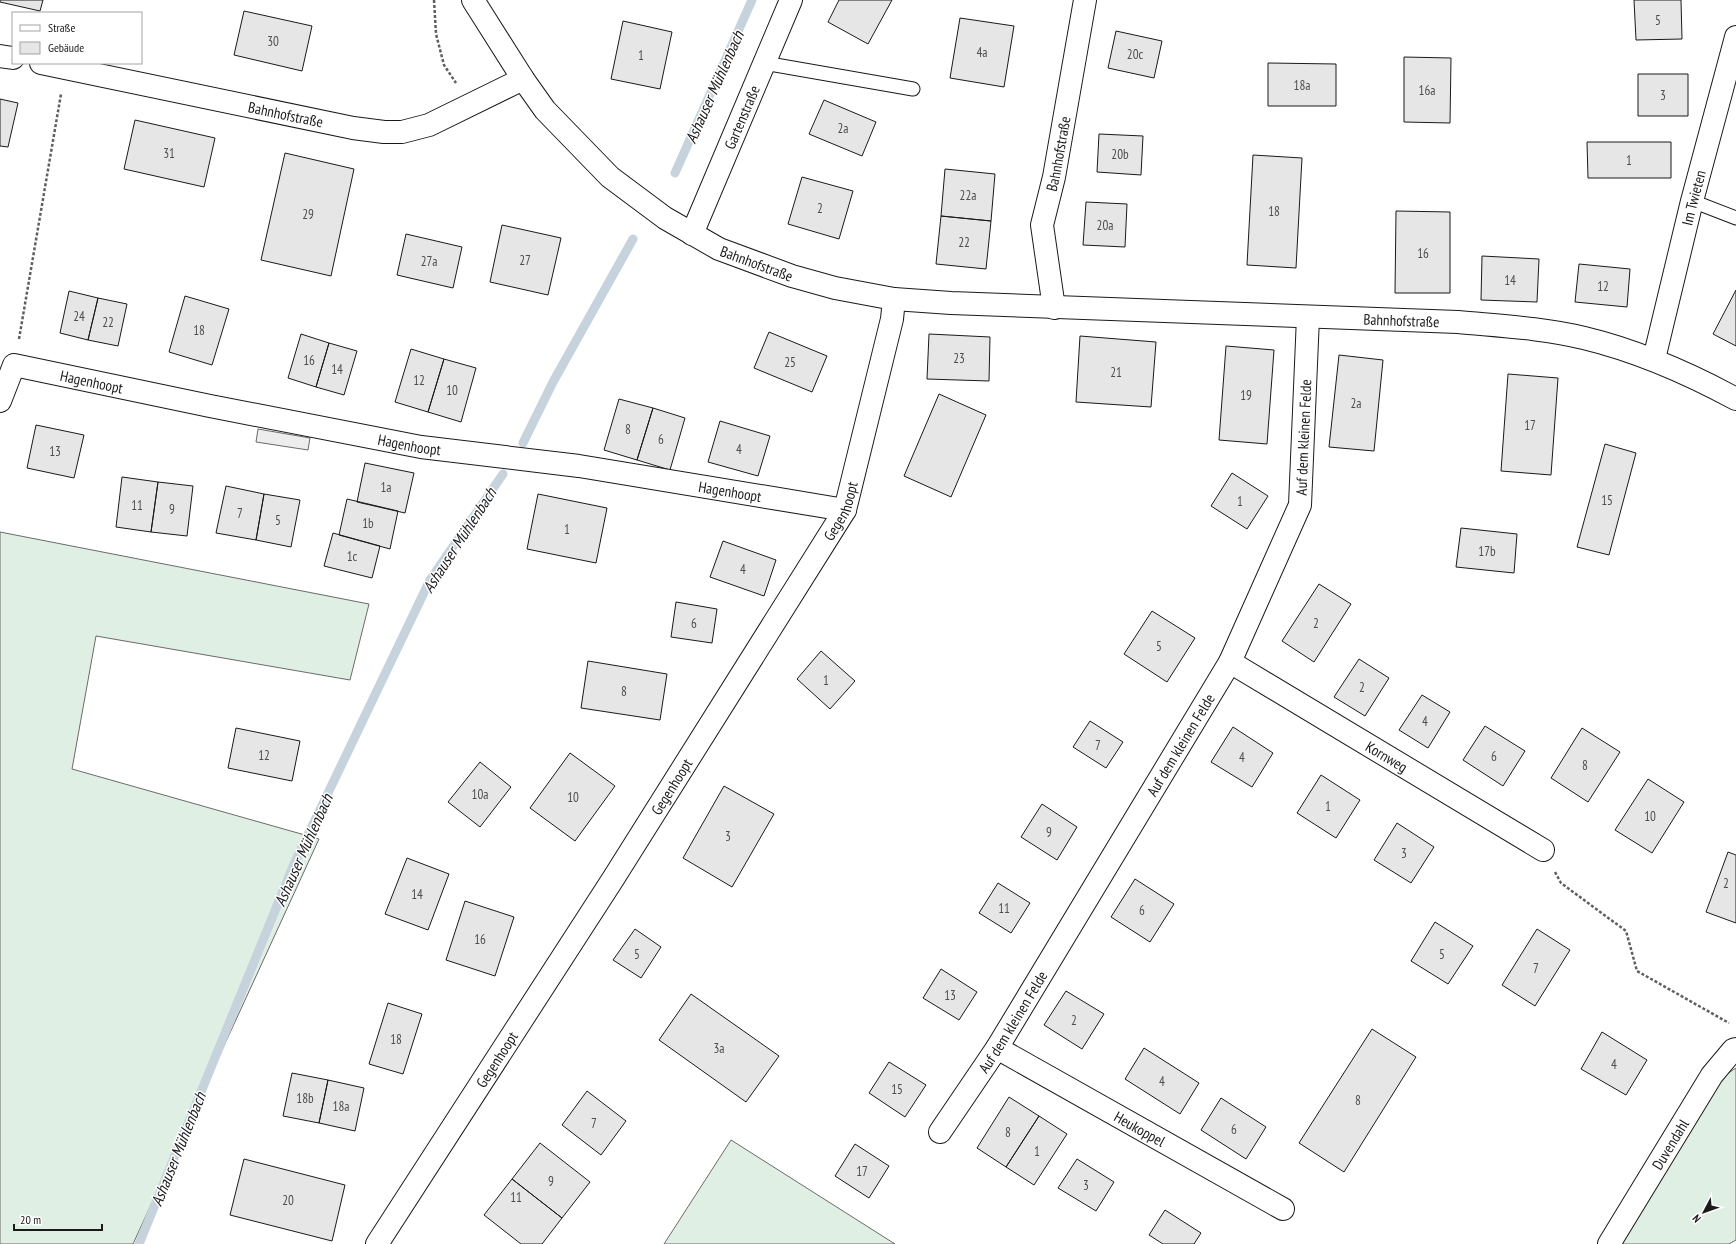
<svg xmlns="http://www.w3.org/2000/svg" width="1736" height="1244" font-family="'PT Sans Narrow',sans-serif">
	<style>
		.grass { fill: #e0efe3; stroke: #6a6a6a }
		.parking { fill: #ededed; stroke: #6a6a6a }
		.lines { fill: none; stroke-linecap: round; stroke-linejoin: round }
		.stream { stroke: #c6d2dc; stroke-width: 9 }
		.building { fill: #e6e6e6; stroke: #1a1a1a }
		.lane-casing { stroke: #1a1a1a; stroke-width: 15 }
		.street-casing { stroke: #1a1a1a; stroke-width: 24 }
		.secondary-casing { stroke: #1a1a1a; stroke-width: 24 }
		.path { stroke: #5f5f5f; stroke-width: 2.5; stroke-dasharray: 3 2; stroke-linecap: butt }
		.lane { stroke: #fff; stroke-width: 13 }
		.street { stroke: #fff; stroke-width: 22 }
		.secondary { stroke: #fff; stroke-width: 22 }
		.labels { text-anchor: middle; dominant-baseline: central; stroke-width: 3; stroke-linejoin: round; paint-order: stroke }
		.number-label { font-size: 13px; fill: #4d4d4d }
		.street-label { font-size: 15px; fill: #1a1a1a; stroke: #fff }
		.water-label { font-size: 16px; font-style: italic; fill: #1a1a1a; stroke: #fff }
	</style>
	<rect width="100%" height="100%" fill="#fff"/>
	<path class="grass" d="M 0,532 L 369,604 L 350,680 L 96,636 L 72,769 L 319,839 L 133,1244 L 0,1244 Z
		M 1736,1068 L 1736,1240 L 1729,1244 L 1622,1244 L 1724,1076 Z
		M 731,1140 L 895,1244 L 664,1244 Z"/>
	<path class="parking" d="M 258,429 L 310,438 L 308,450 L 256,442 Z"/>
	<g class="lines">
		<path class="stream" d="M 675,173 L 752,0
			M 523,443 L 553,382 L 633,239
			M 139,1244 L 294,864 L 430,580 L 503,474"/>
	</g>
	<path class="building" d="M 0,0 L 43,0 L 40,11 L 0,2 Z
		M 839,0 L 892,0 L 868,44 L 828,22 Z
		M 1634,0 L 1681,0 L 1682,39 L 1636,40 Z
		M 244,11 L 312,26 L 302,71 L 234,55 Z
		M 960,18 L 1014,26 L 1004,87 L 950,78 Z
		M 623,21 L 672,32 L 660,89 L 611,79 Z
		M 1116,31 L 1162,41 L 1154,78 L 1108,68 Z
		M 1404,57 L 1451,58 L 1450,123 L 1404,122 Z
		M 1268,63 L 1336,64 L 1336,106 L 1268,106 Z
		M 1638,74 L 1688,74 L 1688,116 L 1638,116 Z
		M 0,99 L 18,103 L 8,147 L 0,146 Z
		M 824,100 L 876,122 L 862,156 L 809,134 Z
		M 135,120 L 215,138 L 204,187 L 124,169 Z
		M 1099,134 L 1143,136 L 1141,175 L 1097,172 Z
		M 1587,142 L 1671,142 L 1671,178 L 1588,178 Z
		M 285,153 L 354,169 L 331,276 L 261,260 Z
		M 1253,155 L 1302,158 L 1296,268 L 1247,265 Z
		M 945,169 L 995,174 L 991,221 L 941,216 Z
		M 802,177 L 853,191 L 839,239 L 788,224 Z
		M 1086,202 L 1127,204 L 1125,247 L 1083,245 Z
		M 1396,211 L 1450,212 L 1450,293 L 1395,293 Z
		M 941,216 L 991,221 L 986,269 L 936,264 Z
		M 502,225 L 561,238 L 548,295 L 490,282 Z
		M 406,234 L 462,247 L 453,288 L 397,275 Z
		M 1482,256 L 1539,259 L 1537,302 L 1481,300 Z
		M 1579,264 L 1630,269 L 1627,307 L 1575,302 Z
		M 1736,290 L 1736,346 L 1713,334 Z
		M 69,291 L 98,298 L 88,340 L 60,333 Z
		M 185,296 L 229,309 L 212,365 L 169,352 Z
		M 98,298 L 127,304 L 118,346 L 88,340 Z
		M 769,332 L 827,356 L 812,392 L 754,368 Z
		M 301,334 L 329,343 L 316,387 L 288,378 Z
		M 929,334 L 990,337 L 989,381 L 927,379 Z
		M 1080,336 L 1156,342 L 1151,407 L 1076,402 Z
		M 329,343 L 357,351 L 344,395 L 316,387 Z
		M 1226,346 L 1274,350 L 1267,444 L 1219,440 Z
		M 411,349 L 444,359 L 428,412 L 395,402 Z
		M 1339,355 L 1383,360 L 1374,451 L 1329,447 Z
		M 444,359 L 476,368 L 461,422 L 428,412 Z
		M 1508,374 L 1558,378 L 1551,475 L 1501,471 Z
		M 939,394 L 986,415 L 951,497 L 904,476 Z
		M 619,399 L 653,408 L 637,460 L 604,450 Z
		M 653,408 L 685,418 L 670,470 L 637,460 Z
		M 720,421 L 770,436 L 758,476 L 708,462 Z
		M 36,425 L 84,435 L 74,478 L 27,468 Z
		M 1605,444 L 1636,453 L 1609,555 L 1577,547 Z
		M 365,463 L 414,473 L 405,513 L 357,502 Z
		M 1232,473 L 1268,496 L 1247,529 L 1211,506 Z
		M 122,477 L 158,482 L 151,532 L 116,527 Z
		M 158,482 L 193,486 L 187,536 L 151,532 Z
		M 226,486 L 264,494 L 256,540 L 216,533 Z
		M 264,494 L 300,500 L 291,547 L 256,540 Z
		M 538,494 L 607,508 L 596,563 L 527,549 Z
		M 347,499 L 398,511 L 390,549 L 339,535 Z
		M 1461,528 L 1517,534 L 1514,573 L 1456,567 Z
		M 333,533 L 380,546 L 372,578 L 324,566 Z
		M 723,541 L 776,560 L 764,596 L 710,577 Z
		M 1319,584 L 1351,604 L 1314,662 L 1282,641 Z
		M 676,602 L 717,609 L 712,643 L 671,637 Z
		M 1152,611 L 1195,638 L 1167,682 L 1124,654 Z
		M 821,651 L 855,681 L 830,709 L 797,679 Z
		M 1359,659 L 1389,678 L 1365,716 L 1334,697 Z
		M 588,661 L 667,674 L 660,720 L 581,708 Z
		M 1422,695 L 1450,712 L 1428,748 L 1399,730 Z
		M 1090,721 L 1123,742 L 1106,768 L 1073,747 Z
		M 1485,726 L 1525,751 L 1503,786 L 1463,760 Z
		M 1233,727 L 1273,753 L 1252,787 L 1211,762 Z
		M 236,728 L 300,741 L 292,781 L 228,768 Z
		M 1582,728 L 1620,752 L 1588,802 L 1551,778 Z
		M 570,753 L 615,786 L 575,841 L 530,808 Z
		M 480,762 L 511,787 L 480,827 L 448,802 Z
		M 1321,775 L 1360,800 L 1336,838 L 1297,813 Z
		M 1648,779 L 1684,802 L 1652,853 L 1615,830 Z
		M 724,786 L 774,814 L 732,887 L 683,858 Z
		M 1042,804 L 1077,827 L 1057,860 L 1021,837 Z
		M 1397,823 L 1434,847 L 1411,883 L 1374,860 Z
		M 1728,852 L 1736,855 L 1736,923 L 1706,912 Z
		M 407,858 L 449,874 L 428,930 L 385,914 Z
		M 1135,879 L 1174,904 L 1150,942 L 1111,917 Z
		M 998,883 L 1030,903 L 1011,933 L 979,913 Z
		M 465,901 L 514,917 L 495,976 L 446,960 Z
		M 1435,922 L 1473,946 L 1448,984 L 1411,961 Z
		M 635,929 L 661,947 L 641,978 L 613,960 Z
		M 1537,929 L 1570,950 L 1535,1006 L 1502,985 Z
		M 941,969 L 977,992 L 959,1020 L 923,998 Z
		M 1066,991 L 1104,1014 L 1082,1049 L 1044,1025 Z
		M 691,994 L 779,1056 L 746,1102 L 659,1040 Z
		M 388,1003 L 422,1014 L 403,1074 L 369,1064 Z
		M 1372,1029 L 1416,1057 L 1344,1172 L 1299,1143 Z
		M 1602,1032 L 1647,1060 L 1626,1095 L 1581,1069 Z
		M 1144,1048 L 1199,1083 L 1180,1114 L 1125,1079 Z
		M 889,1062 L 926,1085 L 905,1117 L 869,1093 Z
		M 292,1073 L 328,1080 L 319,1123 L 283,1116 Z
		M 328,1080 L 364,1088 L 355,1131 L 319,1123 Z
		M 587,1091 L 626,1121 L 601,1155 L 562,1125 Z
		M 1009,1097 L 1039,1116 L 1006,1167 L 977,1148 Z
		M 1221,1098 L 1266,1127 L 1246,1159 L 1201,1130 Z
		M 1039,1116 L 1067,1134 L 1034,1185 L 1006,1167 Z
		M 540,1143 L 590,1182 L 562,1218 L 512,1179 Z
		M 855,1144 L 889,1166 L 869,1198 L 835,1176 Z
		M 244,1159 L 345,1185 L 332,1241 L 230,1215 Z
		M 1077,1159 L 1114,1182 L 1096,1211 L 1058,1188 Z
		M 512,1179 L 562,1218 L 542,1244 L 521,1244 L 484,1215 Z
		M 1165,1210 L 1201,1233 L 1194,1244 L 1163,1244 L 1149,1235 Z"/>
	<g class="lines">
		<defs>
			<path id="lane" d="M 764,63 L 913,89
				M 1692,201 L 1736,218"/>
			<g id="street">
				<path d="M 0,56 L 13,58"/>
				<path id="s1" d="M 41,63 L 353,128 L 384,132 L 402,132 L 429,125 L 523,79"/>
				<path id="s2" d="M 692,234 L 791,0"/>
				<path id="s3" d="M 1054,308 L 1042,225 L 1054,177 L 1085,0"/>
				<path id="s4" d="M 1654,359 L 1692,201 L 1736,37"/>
				<path id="s5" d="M 0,401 L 14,365 L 210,406 L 421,447 L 579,466 L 845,510"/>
				<path id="s6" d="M 1230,662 L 1543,850"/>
				<path id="s7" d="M 997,1048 L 1283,1209"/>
				<path id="s8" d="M 940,1132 L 997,1048 L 1230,662 L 1300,505 L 1308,317"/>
				<path id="s9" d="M 377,1244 L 613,879 L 845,510 L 892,319 L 894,299"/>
				<path id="s10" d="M 1609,1244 L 1712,1075 L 1733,1050 L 1736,1049"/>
			</g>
			<g id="secondary">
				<path id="s11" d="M 473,0 L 523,79 L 545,110 L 610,177 L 665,218 L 719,249 L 792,276 L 835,288 L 894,299 L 951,303 L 1458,322 C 1500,326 1543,328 1584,338 C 1638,351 1688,373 1736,399"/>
			</g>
		</defs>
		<use href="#lane" class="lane-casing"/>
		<use href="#street" class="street-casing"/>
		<use href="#secondary" class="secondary-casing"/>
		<path class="path" d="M 434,0 L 436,34 L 444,65 L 456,83
			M 19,339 L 61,94
			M 1555,872 L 1561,883 L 1626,931 L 1637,971 L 1729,1023"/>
		<use href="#lane" class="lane"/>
		<use href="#street" class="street"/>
		<use href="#secondary" class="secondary"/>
	</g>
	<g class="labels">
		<g class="number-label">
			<text x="1658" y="20">5</text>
			<text x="273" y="41">30</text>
			<text x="982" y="52">4a</text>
			<text x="1135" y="54">20c</text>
			<text x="641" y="55">1</text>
			<text x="1302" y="85">18a</text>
			<text x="1427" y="90">16a</text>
			<text x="1663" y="95">3</text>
			<text x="843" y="128">2a</text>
			<text x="169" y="153">31</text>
			<text x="1120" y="154">20b</text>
			<text x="1629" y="160">1</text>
			<text x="968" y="195">22a</text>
			<text x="820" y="208">2</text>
			<text x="1274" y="211">18</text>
			<text x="308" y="214">29</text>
			<text x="1105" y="225">20a</text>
			<text x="964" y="242">22</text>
			<text x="1423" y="253">16</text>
			<text x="525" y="260">27</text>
			<text x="429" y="261">27a</text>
			<text x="1510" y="280">14</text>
			<text x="1603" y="286">12</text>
			<text x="79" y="316">24</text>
			<text x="108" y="322">22</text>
			<text x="199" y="330">18</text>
			<text x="959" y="358">23</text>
			<text x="309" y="360">16</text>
			<text x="790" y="362">25</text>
			<text x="337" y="369">14</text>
			<text x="1116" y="372">21</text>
			<text x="419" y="380">12</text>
			<text x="452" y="390">10</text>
			<text x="1246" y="395">19</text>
			<text x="1356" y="403">2a</text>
			<text x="1530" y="425">17</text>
			<text x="628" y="429">8</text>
			<text x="661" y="439">6</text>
			<text x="739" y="449">4</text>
			<text x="55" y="451">13</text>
			<text x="386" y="487">1a</text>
			<text x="1607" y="500">15</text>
			<text x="1240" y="501">1</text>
			<text x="137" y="505">11</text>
			<text x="172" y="509">9</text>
			<text x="240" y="513">7</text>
			<text x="278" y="520">5</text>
			<text x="368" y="523">1b</text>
			<text x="567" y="529">1</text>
			<text x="1487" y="551">17b</text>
			<text x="352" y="556">1c</text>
			<text x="743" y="569">4</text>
			<text x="694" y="623">6</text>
			<text x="1316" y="623">2</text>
			<text x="1159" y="646">5</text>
			<text x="826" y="680">1</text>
			<text x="1362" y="687">2</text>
			<text x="624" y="691">8</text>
			<text x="1425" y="721">4</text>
			<text x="1098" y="745">7</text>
			<text x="264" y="755">12</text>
			<text x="1494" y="756">6</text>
			<text x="1242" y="757">4</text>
			<text x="1585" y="765">8</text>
			<text x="480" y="794">10a</text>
			<text x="573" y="797">10</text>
			<text x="1328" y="806">1</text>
			<text x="1650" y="816">10</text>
			<text x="1049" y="832">9</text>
			<text x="728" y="836">3</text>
			<text x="1404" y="853">3</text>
			<text x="1726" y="883">2</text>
			<text x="417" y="894">14</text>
			<text x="1004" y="908">11</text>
			<text x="1142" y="910">6</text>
			<text x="480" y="939">16</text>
			<text x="637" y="954">5</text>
			<text x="1442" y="954">5</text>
			<text x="1536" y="968">7</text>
			<text x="950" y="995">13</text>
			<text x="1074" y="1020">2</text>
			<text x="396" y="1039">18</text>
			<text x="719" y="1048">3a</text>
			<text x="1614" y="1064">4</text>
			<text x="1162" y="1081">4</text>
			<text x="897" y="1089">15</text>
			<text x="305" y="1098">18b</text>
			<text x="1358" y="1100">8</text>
			<text x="341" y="1106">18a</text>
			<text x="594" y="1123">7</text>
			<text x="1234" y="1129">6</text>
			<text x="1008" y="1132">8</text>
			<text x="1037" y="1151">1</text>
			<text x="862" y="1171">17</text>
			<text x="551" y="1181">9</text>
			<text x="1086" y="1185">3</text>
			<text x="516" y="1197">11</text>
			<text x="288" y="1200">20</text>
		</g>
		<g class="street-label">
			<text stroke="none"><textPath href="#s1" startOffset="250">Bahnhofstraße</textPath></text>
			<text stroke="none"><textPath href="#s2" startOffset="127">Gartenstraße</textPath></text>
			<text stroke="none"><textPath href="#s3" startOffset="157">Bahnhofstraße</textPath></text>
			<text stroke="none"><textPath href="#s4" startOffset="166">Im Twieten</textPath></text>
			<text stroke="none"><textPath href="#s11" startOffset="396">Bahnhofstraße</textPath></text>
			<text stroke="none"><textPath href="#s11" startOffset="1046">Bahnhofstraße</textPath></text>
			<text stroke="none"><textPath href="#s5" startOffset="118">Hagenhoopt</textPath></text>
			<text stroke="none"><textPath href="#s8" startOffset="792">Auf dem kleinen Felde</textPath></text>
			<text stroke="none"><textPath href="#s5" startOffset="442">Hagenhoopt</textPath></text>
			<text stroke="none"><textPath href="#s5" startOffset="766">Hagenhoopt</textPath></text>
			<text stroke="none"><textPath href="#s9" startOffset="868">Gegenhoopt</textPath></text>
			<text stroke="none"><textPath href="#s8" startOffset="456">Auf dem kleinen Felde</textPath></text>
			<text stroke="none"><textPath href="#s6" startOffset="183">Kornweg</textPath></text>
			<text stroke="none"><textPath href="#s9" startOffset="544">Gegenhoopt</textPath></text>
			<text stroke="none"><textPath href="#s8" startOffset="132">Auf dem kleinen Felde</textPath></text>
			<text stroke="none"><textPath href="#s9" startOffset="220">Gegenhoopt</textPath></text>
			<text stroke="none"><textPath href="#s7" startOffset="164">Heukoppel</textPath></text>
			<text stroke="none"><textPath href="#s10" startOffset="117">Duvendahl</textPath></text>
		</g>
		<g class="water-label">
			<text transform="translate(714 87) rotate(-66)">Ashauser Mühlenbach</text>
			<text transform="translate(459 540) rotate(-57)">Ashauser Mühlenbach</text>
			<text transform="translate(303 850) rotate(-66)">Ashauser Mühlenbach</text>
			<text transform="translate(178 1149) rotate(-68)">Ashauser Mühlenbach</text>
		</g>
	</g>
	<rect x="12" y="12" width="130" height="52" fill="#ffffff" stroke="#a3a3a3"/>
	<rect x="20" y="25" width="20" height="6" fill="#ffffff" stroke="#a3a3a3"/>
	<text x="48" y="32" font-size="12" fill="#1a1a1a">Straße</text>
	<rect x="20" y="42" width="20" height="12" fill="#e6e6e6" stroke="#a3a3a3"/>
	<text x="48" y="52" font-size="12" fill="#1a1a1a">Gebäude</text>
	<g transform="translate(1704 1212) rotate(229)" stroke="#ffffff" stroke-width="3" paint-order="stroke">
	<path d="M0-3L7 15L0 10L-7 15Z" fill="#1a1a1a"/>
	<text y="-6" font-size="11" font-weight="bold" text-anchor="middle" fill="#1a1a1a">N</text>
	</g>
	<path d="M14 1224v6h88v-6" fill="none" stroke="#1a1a1a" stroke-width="2"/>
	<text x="20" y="1224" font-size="12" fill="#1a1a1a" stroke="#ffffff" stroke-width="3" paint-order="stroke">20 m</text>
</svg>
